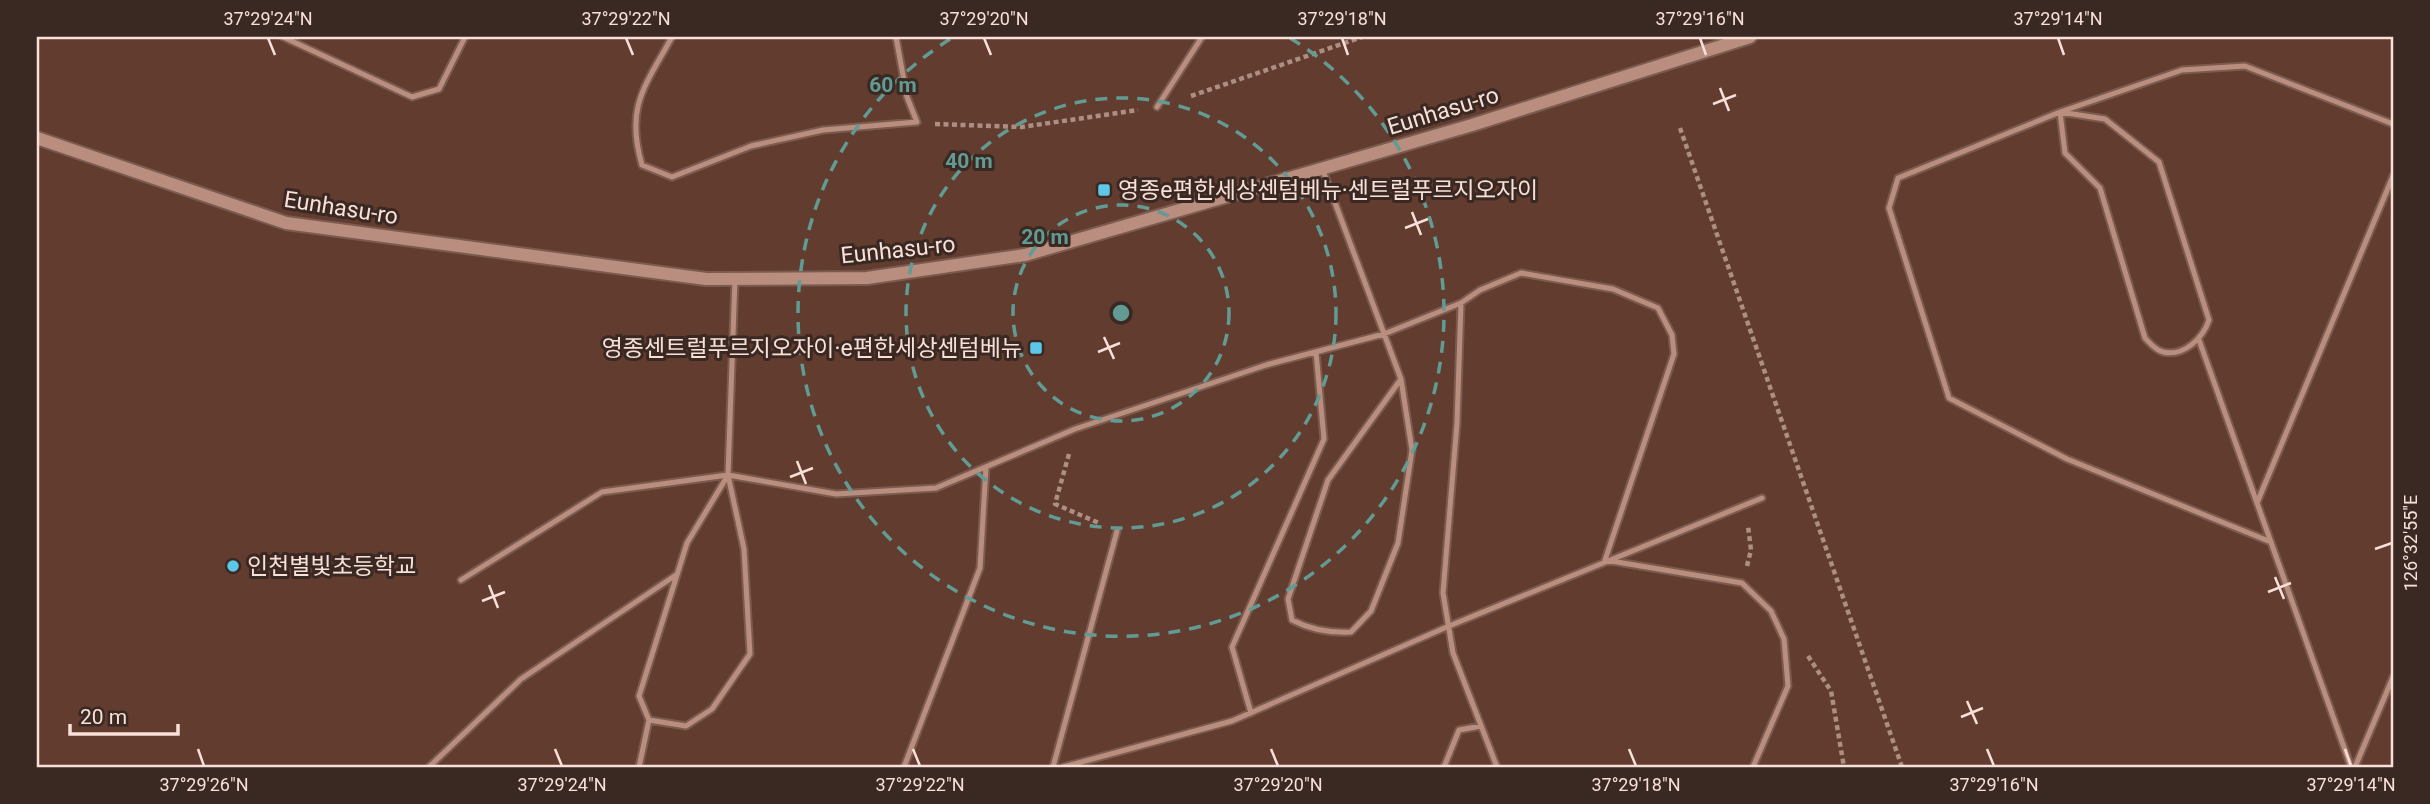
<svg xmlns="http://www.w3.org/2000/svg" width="2430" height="804" font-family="Roboto,'Noto Sans KR',sans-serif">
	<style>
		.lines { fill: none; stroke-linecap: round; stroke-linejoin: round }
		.service-casing { stroke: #7b5b50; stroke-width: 9 }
		.tertiary-casing { stroke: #7b5b50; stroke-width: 16 }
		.path { stroke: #ac8e83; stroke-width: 4.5; stroke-dasharray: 5 3.5; stroke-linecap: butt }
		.service { stroke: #b98e7f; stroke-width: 5 }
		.tertiary { stroke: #b98e7f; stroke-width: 12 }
		.ticks { fill: none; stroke: #f8e0d8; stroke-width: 2.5 }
		.ring { fill: none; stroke: #619b93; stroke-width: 3.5; stroke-dasharray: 12 9 }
		.poi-dot { fill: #5cc7e7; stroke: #3a2822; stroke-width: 2.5 }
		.labels { text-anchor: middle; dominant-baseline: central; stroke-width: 6; stroke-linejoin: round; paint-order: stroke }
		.street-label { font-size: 23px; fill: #f8e0d8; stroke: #3a2822 }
		.poi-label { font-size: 23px; fill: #f8e0d8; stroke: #3a2822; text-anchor: start }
		.centre { fill: #619b93; stroke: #3a2822; stroke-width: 3.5 }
		.ring-label { font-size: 21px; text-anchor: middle; font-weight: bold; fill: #619b93; stroke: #3a2822; stroke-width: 6; stroke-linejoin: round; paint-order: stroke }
		.neatline { fill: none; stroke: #f8e0d8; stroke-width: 2.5 }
		.ticks-label { font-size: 18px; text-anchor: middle; fill: #f8e0d8 }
	</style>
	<rect width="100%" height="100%" fill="#613c2f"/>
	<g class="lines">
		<defs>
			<path id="service" d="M 283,37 L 412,97 L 439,89 L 465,37
				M 672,37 C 645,86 625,107 642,165 L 672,177 L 751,146 L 823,130 L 917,122 L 907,97 L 896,37
				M 1157,107 L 1202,37
				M 2060,112 L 2105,119 L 2159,162 L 2209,320 C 2203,338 2184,357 2163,352 C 2155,350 2150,343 2145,338 L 2100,188 L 2065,153 Z
				M 1322,168 L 1401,379 L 1412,450 L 1398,543 L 1371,611 L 1351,632 C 1329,633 1311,630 1292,620 L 1288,599 L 1328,480 L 1401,379
				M 1461,303 L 1457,423 L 1443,593 L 1453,653 L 1497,767
				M 2199,340 L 2351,767
				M 728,475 L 687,543 L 639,696 L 649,720 L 686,726 L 712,709 L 750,654 L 744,549 L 728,475 L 735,279
				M 2257,503 L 2393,176
				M 2271,542 L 2067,459 L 1949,398 L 1889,208 L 1898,178 L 2060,112 L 2182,70 L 2245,66 L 2393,124
				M 461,580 L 602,492 L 728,475 L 836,494 L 936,488 L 1075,429 L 1266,365 L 1384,334 L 1461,303 L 1480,290 L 1521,273 L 1613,289 L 1658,308 L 1672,335 L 1674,354 L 1605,560 L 1742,583 L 1771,611 L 1784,639 L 1788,686 L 1753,767
				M 1251,713 L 1232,647 L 1324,439 L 1316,352
				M 429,767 L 521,679 L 676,575
				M 639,767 L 649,720
				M 904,767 L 980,568 L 986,467
				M 1053,767 L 1117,531
				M 1063,767 L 1232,721 L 1449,626 L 1762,498
				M 1444,767 L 1459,730 L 1481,726
				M 2355,767 L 2393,677"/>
			<path id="tertiary" d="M 37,138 L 286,223 L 706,279 L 867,278 L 1025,255 L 1472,125 L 1750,37"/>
		</defs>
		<use href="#service" class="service-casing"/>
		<use href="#tertiary" class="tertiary-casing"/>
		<path class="path" d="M 1191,96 L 1362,37
			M 935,124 L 1022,127 L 1138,110
			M 1680,128 L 1902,767
			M 1069,454 L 1055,504 L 1099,523
			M 1747,566 L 1751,550 L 1748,526
			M 1808,656 L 1831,691 L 1844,767"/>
		<use href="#service" class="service"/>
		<use href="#tertiary" class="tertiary"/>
	</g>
	<path class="ticks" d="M 268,38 L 275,55M 626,38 L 633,55M 984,38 L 991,55M 1342,38 L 1348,55M 1700,38 L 1706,55M 2058,38 L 2064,55M 1720,88 L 1729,111M 1713,104 L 1736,95M 1412,212 L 1421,235M 1405,228 L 1428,219M 1104,337 L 1114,359M 1098,352 L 1120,343M 797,461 L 806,484M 790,477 L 813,468M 2375,549 L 2392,543M 2275,577 L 2284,599M 489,585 L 498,608M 2268,592 L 2291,583M 482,601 L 505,592M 1967,701 L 1977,724M 1961,717 L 1983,708M 198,749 L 204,766M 555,749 L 562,766M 913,749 L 920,766M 1271,749 L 1278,766M 1629,749 L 1636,766M 1987,749 L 1994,766M 2345,749 L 2351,766"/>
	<g class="ring">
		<circle cx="1121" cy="313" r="108"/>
		<circle cx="1121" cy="313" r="215"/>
		<path d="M1290 38A323 323 0 1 1 952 38"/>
	</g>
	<g class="poi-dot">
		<rect x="1097" y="183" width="14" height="14" rx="3.5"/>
		<rect x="1029" y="341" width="14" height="14" rx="3.5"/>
		<circle cx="233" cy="566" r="7"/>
	</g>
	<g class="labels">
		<g class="street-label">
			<text transform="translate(1443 111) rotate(-17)">Eunhasu-ro</text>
			<text transform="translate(341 208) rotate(9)">Eunhasu-ro</text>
			<text transform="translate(898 250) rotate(-6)">Eunhasu-ro</text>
		</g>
		<g class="poi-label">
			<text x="1118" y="190">영종e편한세상센텀베뉴·센트럴푸르지오자이</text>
			<text x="1022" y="348" text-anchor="end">영종센트럴푸르지오자이·e편한세상센텀베뉴</text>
			<text x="247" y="566">인천별빛초등학교</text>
		</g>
	</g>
	<circle cx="1121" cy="313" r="10" class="centre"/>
	<g class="ring-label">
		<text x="893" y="92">60 m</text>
		<text x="969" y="168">40 m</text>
		<text x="1045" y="244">20 m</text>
	</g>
	<rect width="2430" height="804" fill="none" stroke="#3a2822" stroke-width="77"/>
	<path d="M70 724v10h108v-10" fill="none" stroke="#f8e0d8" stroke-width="3.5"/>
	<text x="80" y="724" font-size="21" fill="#f8e0d8" stroke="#3a2822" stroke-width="5" paint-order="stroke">20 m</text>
	<rect x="38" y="38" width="2354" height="728" class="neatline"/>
	<g class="ticks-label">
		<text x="268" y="25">37°29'24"N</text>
		<text x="626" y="25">37°29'22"N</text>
		<text x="984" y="25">37°29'20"N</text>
		<text x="1342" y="25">37°29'18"N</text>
		<text x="1700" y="25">37°29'16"N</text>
		<text x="2058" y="25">37°29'14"N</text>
		<text transform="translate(2411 543) rotate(-90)" y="6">126°32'55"E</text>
		<text x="204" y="791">37°29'26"N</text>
		<text x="562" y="791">37°29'24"N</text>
		<text x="920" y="791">37°29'22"N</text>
		<text x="1278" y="791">37°29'20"N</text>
		<text x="1636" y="791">37°29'18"N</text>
		<text x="1994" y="791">37°29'16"N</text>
		<text x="2351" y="791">37°29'14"N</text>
	</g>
</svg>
